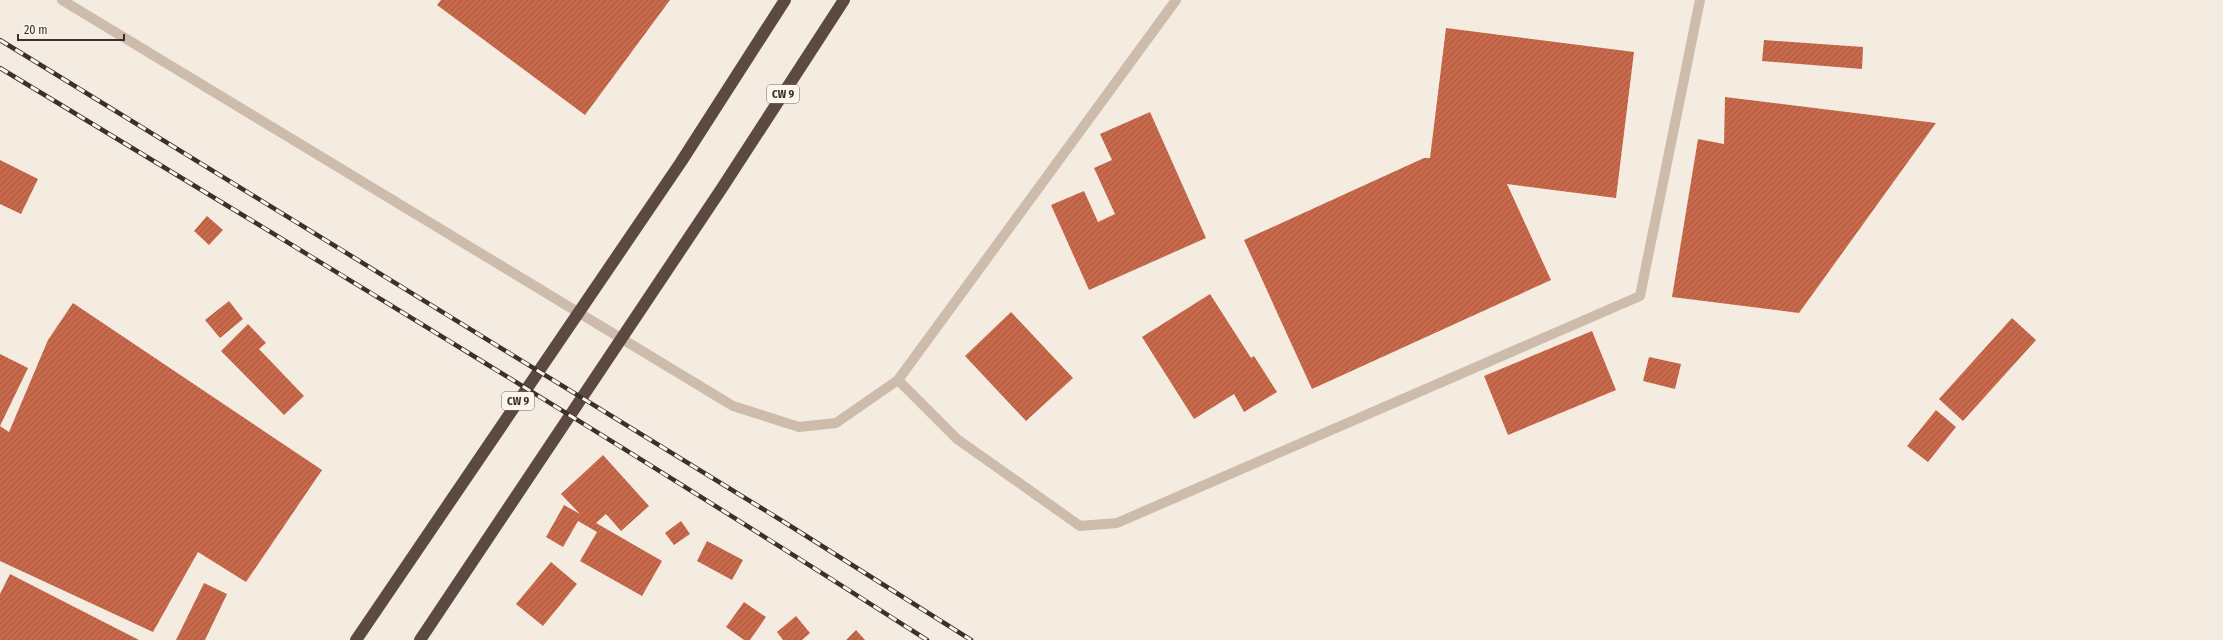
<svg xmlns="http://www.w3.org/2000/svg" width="2223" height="640" font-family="'Fira Sans Condensed',sans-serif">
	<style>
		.building { fill: url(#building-hatch) }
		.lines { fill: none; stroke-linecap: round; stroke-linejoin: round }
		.minor { stroke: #cdbbac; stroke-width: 10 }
		.highway { stroke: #5c4a42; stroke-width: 12 }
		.rail-casing { stroke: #3b302b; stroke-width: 4.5 }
		.rail { stroke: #fbf5ee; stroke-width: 3; stroke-dasharray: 9; stroke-linecap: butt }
		.labels { text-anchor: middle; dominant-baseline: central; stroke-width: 3; stroke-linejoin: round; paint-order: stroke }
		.shield { fill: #fbf5ee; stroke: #756b66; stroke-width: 1 }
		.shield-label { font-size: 11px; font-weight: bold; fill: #3b302b }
	</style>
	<defs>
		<pattern id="building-hatch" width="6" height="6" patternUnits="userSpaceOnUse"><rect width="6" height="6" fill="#c8694b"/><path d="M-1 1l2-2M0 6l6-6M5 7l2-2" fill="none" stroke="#a4573f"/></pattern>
	</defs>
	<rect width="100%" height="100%" fill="#f4ebe1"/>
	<path class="building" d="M 441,0 L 670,0 L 585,115 L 437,5 Z
		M 1446,28 L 1634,52 L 1616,198 L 1507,184 L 1551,280 L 1312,389 L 1244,240 L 1424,158 L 1430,158 Z
		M 1764,40 L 1863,47 L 1862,69 L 1762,61 Z
		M 1725,97 L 1936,123 L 1799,313 L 1672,297 L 1698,139 L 1724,144 Z
		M 1150,112 L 1206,238 L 1089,290 L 1051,205 L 1084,191 L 1098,222 L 1115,214 L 1094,168 L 1112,160 L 1100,134 Z
		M 0,160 L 38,179 L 21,214 L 0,204 Z
		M 207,216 L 223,230 L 209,245 L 194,231 Z
		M 1210,294 L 1251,358 L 1254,356 L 1277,392 L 1244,412 L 1234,394 L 1194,419 L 1142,337 Z
		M 229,301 L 243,319 L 220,338 L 205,320 Z
		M 73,303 L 322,470 L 246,582 L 198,552 L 153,632 L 0,561 L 0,354 L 28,368 L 0,426 L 9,432 L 48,340 Z
		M 1011,312 L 1073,378 L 1026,421 L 965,356 Z
		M 2012,318 L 2036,340 L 1963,421 L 1939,399 Z
		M 248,324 L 266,343 L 259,349 L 304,396 L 284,415 L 221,351 Z
		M 1592,331 L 1616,390 L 1508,435 L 1484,376 Z
		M 1649,357 L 1681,364 L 1675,389 L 1643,381 Z
		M 1936,410 L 1956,427 L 1928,462 L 1907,446 Z
		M 603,455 L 649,506 L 621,531 L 606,514 L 596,523 L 662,561 L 642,596 L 580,561 L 597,532 L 578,521 L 563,547 L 546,537 L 564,505 L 580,514 L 561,494 Z
		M 681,521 L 690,534 L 674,545 L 665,533 Z
		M 707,541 L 743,560 L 732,580 L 697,561 Z
		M 551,562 L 577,584 L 543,626 L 516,604 Z
		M 10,574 L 139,640 L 0,640 L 0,594 Z
		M 204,583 L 227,594 L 205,640 L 176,640 Z
		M 744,602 L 766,617 L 750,640 L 744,640 L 726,627 Z
		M 796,616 L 810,633 L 802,640 L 783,640 L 777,632 Z
		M 856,630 L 865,640 L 846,640 Z"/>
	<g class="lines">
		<path class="minor" d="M 62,0 L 733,406 L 799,427 L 836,423 L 898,380
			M 1176,0 L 898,380 L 957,439 L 1080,526 L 1117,523 L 1640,296 L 1700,0"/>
		<path class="highway" d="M 356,640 L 681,162 L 785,0
			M 420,640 L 722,188 L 844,0"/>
		<defs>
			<path id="rail" d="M 0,40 L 784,522 L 971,640
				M 0,68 C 311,256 621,444 927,640"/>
		</defs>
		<use href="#rail" class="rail-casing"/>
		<use href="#rail" class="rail"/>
	</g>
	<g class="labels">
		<g class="shield">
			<rect x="767" y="85" width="32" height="18" rx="3"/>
			<rect x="502" y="392" width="32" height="18" rx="3"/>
		</g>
		<g class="shield-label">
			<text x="783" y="94">CW 9</text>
			<text x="518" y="401">CW 9</text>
		</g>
	</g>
	<path d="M18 34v6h106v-6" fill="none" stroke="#3b302b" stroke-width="2"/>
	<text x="24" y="34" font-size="12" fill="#3b302b" stroke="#fbf5ee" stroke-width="3" paint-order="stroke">20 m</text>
</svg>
